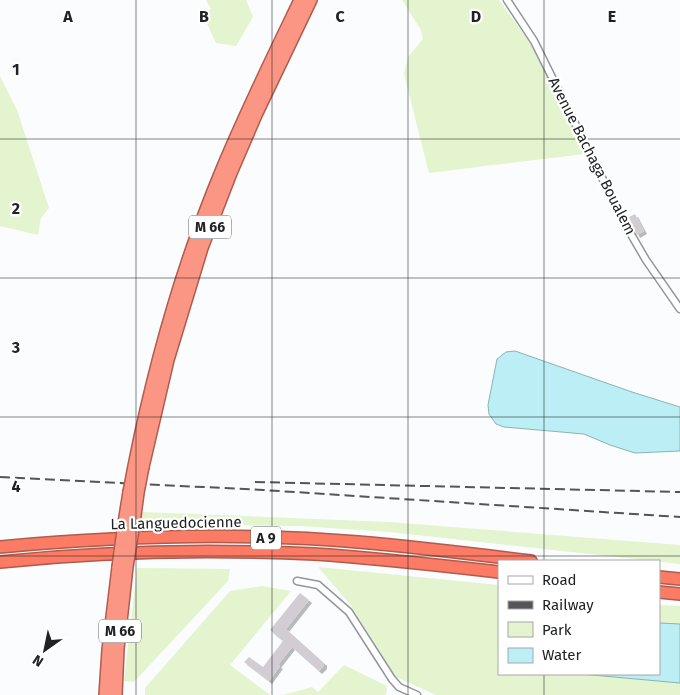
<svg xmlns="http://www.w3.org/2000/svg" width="680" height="695" font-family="'Fira Sans',sans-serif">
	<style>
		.green { fill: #e4f4ce }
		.water { fill: #bbeff5; stroke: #8cb2b6 }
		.building { fill: #d1cdd3; filter: url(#shadow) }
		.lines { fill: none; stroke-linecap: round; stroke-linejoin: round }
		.minor-casing { stroke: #92979c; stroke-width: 9 }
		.trunk-casing { stroke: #af5c4e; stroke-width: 14 }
		.motorway-casing { stroke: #af5c4e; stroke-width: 14 }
		.minor { stroke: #fff; stroke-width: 6 }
		.trunk { stroke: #fc9684; stroke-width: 11 }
		.motorway { stroke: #fc7b65; stroke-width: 11 }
		.rail { stroke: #535557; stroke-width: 2; stroke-dasharray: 10 5; stroke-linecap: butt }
		.trunk-bridge-casing { stroke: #af5c4e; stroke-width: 14; stroke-linecap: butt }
		.trunk-bridge { stroke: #fc9684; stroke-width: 11 }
		.grid { fill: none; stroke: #202224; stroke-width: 1; stroke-opacity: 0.55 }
		.labels { text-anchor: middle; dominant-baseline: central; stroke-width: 4.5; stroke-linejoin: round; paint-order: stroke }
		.shield { fill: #fff; stroke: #636466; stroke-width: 1 }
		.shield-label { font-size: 14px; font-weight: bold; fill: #202224 }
		.street-label { font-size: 15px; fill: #202224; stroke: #fff }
		.grid-label { font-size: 16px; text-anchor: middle; font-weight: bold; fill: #202224; stroke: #fff; stroke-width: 4.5; stroke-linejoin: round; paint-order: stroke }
	</style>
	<defs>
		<filter id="shadow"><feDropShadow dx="3" dy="3" stdDeviation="0" flood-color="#0004"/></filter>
	</defs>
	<rect width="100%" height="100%" fill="#fafcfe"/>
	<path class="green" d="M 206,0 L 246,0 L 253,17 L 236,46 L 216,43 L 202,13 L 211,9 Z
		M 402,0 L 499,0 L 538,54 L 584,154 L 429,173 L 404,74 L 408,57 L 423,39 L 421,30 Z
		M 0,76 L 17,110 L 49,208 L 41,218 L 38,235 L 0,226 Z
		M 142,512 L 389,522 L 680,545 L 680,564 L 389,532 L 301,526 L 142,524 Z
		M 318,567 L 499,585 L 499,674 L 659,674 L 659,605 L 680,606 L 680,695 L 436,695 L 396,677 L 350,604 Z
		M 137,568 L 230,569 L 228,581 L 134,682 L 124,681 Z
		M 262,586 L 291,591 L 230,665 L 270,695 L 145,695 L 145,688 L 230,591 Z
		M 344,665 L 387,686 L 386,695 L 283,695 L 312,687 L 318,692 Z"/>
	<path class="water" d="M 515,351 L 632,392 L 680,407 L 680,451 L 635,453 L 610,445 L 584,434 L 504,427 L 496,424 L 489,414 L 488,405 L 497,359 L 506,352 Z
		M 659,623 L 680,624 L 680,683 L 581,674 L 659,674 Z"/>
	<path class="building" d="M 635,214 L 644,231 L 637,235 L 629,220 L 630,220 L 629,217 Z
		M 300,593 L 309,600 L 286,629 L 324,663 L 324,666 L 319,671 L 292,647 L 278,665 L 280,666 L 269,681 L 244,662 L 249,657 L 263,667 L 283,641 L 270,630 Z"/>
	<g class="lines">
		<defs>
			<path id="minor" d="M 507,0 L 534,41 L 625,224 L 646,260 L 680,309
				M 297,581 L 318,585 L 349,612 L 392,679 L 399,687 L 417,695"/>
			<path id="trunk" d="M 134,466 C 154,365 182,265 222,169 C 246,111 273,56 300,0
				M 143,467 L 168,360 L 202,248 L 231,173 L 256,115 L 311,0
				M 124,523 L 129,492
				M 134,523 L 138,493
				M 105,695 L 108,650 L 118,567
				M 116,695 L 118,649 L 127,567"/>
			<path id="motorway" d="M 0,547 C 119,536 239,532 358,542 C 416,547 474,554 531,561
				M 0,562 C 104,551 209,549 314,554 C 376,558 437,565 499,572
				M 659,577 L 680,579
				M 659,592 L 680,594"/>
		</defs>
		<use href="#minor" class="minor-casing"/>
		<use href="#trunk" class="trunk-casing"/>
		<use href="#motorway" class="motorway-casing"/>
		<use href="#minor" class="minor"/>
		<use href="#trunk" class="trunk"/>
		<use href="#motorway" class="motorway"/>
		<path class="rail" d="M 0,477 L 263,490 L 680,517
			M 255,482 L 680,492"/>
		<defs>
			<path id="trunk-bridge" d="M 129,492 L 134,466
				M 138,493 L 143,467
				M 118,567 L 124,523
				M 127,567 L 134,523"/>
		</defs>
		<use href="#trunk-bridge" class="trunk-bridge-casing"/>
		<use href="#trunk-bridge" class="trunk-bridge"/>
	</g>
	<path class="grid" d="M 136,0 L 136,695M 272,0 L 272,695M 408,0 L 408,695M 544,0 L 544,561M 0,139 L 680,139M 0,278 L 680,278M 0,417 L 680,417M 0,556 L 680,556M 544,674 L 544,695"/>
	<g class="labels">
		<g class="shield">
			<rect x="189" y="215.5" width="42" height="23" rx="4"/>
			<rect x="251" y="526.5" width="30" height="23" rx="4"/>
			<rect x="99" y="619.5" width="42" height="23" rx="4"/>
		</g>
		<g class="shield-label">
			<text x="210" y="227">M 66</text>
			<text x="266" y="538">A 9</text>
			<text x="120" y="631">M 66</text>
		</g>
		<g class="street-label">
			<text transform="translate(592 156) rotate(63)">Avenue Bachaga Boualem</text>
			<text transform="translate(176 523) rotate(-1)">La Languedocienne</text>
		</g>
	</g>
	<g class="grid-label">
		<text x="68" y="22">A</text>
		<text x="204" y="22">B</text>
		<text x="340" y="22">C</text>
		<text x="476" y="22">D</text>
		<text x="612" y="22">E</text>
		<text x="16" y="75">1</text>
		<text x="16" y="214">2</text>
		<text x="16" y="353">3</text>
		<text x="16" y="492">4</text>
	</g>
	<rect x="498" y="560" width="162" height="115" fill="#ffffff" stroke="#a6a7a7"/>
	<rect x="508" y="576" width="25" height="8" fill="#ffffff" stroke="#a6a7a7"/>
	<text x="542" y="585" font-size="15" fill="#202224">Road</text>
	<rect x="508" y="601" width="25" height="8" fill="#535557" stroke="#a6a7a7"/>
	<text x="542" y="610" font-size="15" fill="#202224">Railway</text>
	<rect x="508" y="622" width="25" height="15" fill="#e4f4ce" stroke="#a6a7a7"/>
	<text x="542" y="635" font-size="15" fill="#202224">Park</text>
	<rect x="508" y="648" width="25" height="15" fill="#bbeff5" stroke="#a6a7a7"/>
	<text x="542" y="660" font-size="15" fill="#202224">Water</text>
	<g transform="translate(45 650) rotate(213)" stroke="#ffffff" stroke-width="4" paint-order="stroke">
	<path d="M0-4L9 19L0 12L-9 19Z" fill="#202224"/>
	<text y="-8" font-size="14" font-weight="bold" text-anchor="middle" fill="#202224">N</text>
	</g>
</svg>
